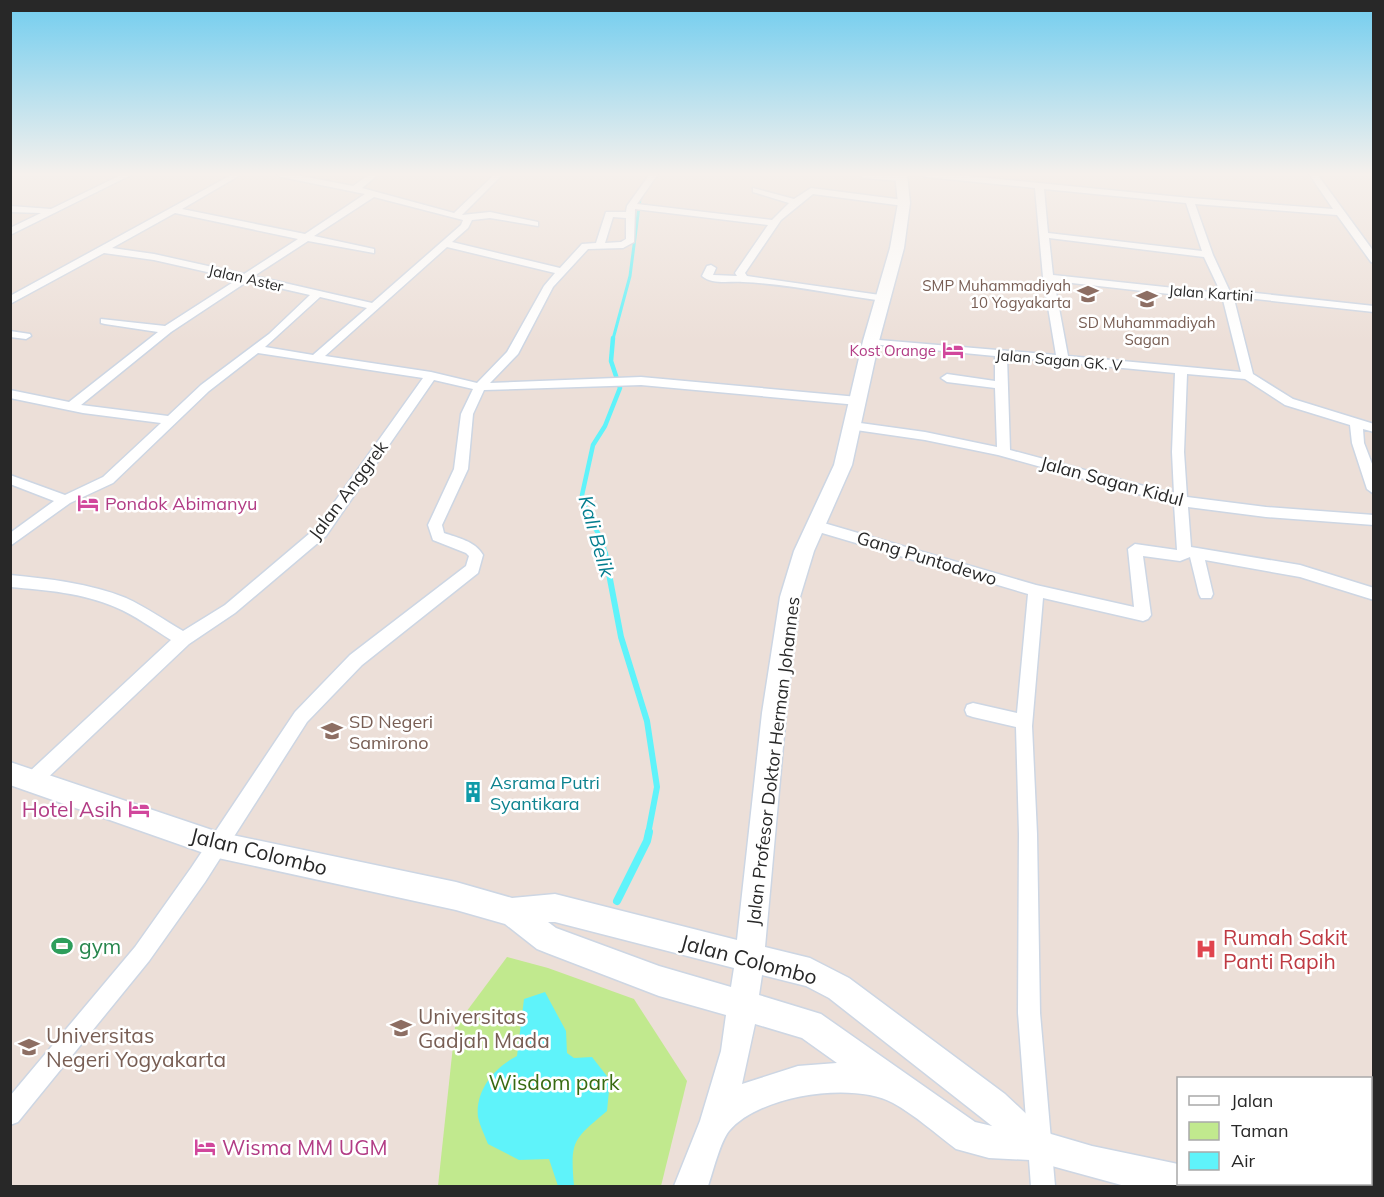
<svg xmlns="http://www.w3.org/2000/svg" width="1384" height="1197" font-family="Mulish,sans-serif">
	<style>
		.green { fill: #c1e98e }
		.water { fill: #5ff3fa }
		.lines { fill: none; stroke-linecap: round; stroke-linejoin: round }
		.stream-far3 { stroke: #5ff3fa; stroke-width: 3 }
		.stream-far2 { stroke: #5ff3fa; stroke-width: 4.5 }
		.stream-far1 { stroke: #5ff3fa; stroke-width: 6 }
		.stream { stroke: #5ff3fa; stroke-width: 8 }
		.street-casing { stroke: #cdd6e3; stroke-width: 3 }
		.secondary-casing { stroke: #cdd6e3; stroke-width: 3 }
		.street { fill: #fff; fill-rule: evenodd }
		.secondary { fill: #fff; fill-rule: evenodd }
		.labels { text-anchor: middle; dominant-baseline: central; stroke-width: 5; stroke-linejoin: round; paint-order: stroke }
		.far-street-label { font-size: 15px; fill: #282828; stroke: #fff }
		.far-education-label { font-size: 15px; fill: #785e54; stroke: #fff; text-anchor: end }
		.far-hotel-label { font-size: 15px; fill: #b23c85; stroke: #fff; text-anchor: end }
		.street-label { font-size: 18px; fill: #282828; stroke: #fff }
		.hotel-label { font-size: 18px; fill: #b23c85; stroke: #fff; text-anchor: start }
		.education-label { font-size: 18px; fill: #785e54; stroke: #fff; text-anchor: start }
		.culture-label { font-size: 18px; fill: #0d838f; stroke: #fff; text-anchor: start }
		.water-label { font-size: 20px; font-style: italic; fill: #037d8e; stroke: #fff }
		.near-hotel-label { font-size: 21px; fill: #b23c85; stroke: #fff; text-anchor: end }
		.near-street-label { font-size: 21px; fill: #282828; stroke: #fff }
		.near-health-label { font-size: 21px; fill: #be3a42; stroke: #fff; text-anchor: start }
		.near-leisure-label { font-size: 21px; fill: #27864d; stroke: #fff; text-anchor: start }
		.near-education-label { font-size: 21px; fill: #785e54; stroke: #fff; text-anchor: start }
		.near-park-label { font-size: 21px; fill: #386b12; stroke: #fff }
	</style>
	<rect width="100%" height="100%" fill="#ecdfd8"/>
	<path class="green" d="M 507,957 L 548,968 L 634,999 L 687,1081 L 661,1186 L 438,1186 L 455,1027 Z"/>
	<path class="water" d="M 545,992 L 566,1031 L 567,1053 L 574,1058 L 592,1057 L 610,1080 L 607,1111 C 573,1140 570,1140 574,1186 L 558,1186 L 549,1159 L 519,1160 L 488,1144 C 485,1136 480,1126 478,1117 C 475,1090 495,1067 517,1056 L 524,999 Z"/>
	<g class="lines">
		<path class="stream-far3" d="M 613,339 L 630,276 L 640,199 L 643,194"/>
		<path class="stream-far2" d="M 605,554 L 603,541 L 588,517 L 582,495 L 593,445 L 605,426 L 620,388 L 611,361 L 613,338"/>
		<path class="stream-far1" d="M 605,553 L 621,637 L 647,721 L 657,787 L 648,834"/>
		<path class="stream" d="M 617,901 L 647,841 L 649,832"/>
		<defs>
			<path id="street" d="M 123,174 L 133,174 L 10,235 L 10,228 L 41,213 L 10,212 L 10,206 L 51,209 Z
				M 233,174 L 242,174 L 182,209 L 305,234 L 365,194 L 281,177 L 277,174 L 291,174 L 353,186 L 370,174 L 379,174 L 362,188 L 454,213 L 495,174 L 503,174 L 462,215 L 490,212 L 538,222 L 538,226 L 490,218 L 472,220 L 468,228 L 452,242 L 560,268 L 582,244 L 596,243 L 606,212 L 626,212 L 627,206 L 650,174 L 658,174 L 637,204 L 772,220 L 789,203 L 753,192 L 753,188 L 794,199 L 811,188 L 904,200 L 908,203 L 904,206 L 813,194 L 781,220 L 745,273 L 747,276 L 887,296 L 887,300 L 883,301 C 837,295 789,284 743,282 C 729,281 713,285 702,276 L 707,266 L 711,265 L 716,268 L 713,275 L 737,276 L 735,273 L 768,225 L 635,209 L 634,242 L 623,248 L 588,249 L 553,287 L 518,354 L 490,383 L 641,377 L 858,397 L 864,401 L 858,405 L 641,385 L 484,390 L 473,414 L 468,469 L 442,525 L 444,533 C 458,538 475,541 483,555 L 478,573 L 362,665 L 307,722 L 205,882 L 149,961 L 18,1122 L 10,1125 L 10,1096 L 135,947 L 191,868 L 295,712 L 350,655 L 466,566 L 469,556 L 466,553 L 433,540 L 428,525 L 454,469 L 461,414 L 473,389 L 434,380 L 326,536 L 235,613 L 189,644 L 40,785 L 34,787 L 28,785 L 25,779 L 28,773 L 171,640 C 153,629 135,615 115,607 C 83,593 46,590 10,587 L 10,575 C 50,579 89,583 126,598 C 146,607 164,620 183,631 L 225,605 L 316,528 L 423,378 L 258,353 L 209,391 L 113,483 L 70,503 L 10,546 L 10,533 L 54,501 L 10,484 L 10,475 L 65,495 L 103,477 L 161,423 L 83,413 L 10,398 L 10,390 L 69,402 L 158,332 L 105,324 L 101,323 L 101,319 L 165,326 L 238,279 L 154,260 L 104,253 L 10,304 L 10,296 ZM 374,197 L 463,220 L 461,225 L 372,303 L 254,276 L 308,241 L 374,253 L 374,249 L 314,236 ZM 175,213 L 298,239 L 244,274 L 154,254 L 112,248 ZM 613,217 L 626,218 L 626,239 L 621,242 L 605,243 ZM 447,247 L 555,273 L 544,286 L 507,352 L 477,383 L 431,372 L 325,356 ZM 248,281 L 310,295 L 269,334 L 201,385 L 168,416 L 81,405 L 171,332 ZM 320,297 L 367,308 L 313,355 L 265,347 Z
				M 860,174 L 901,175 L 905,178 L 901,181 L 863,178 Z
				M 922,174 L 947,174 L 1190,198 L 1333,209 L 1309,174 L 1317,174 L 1374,252 L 1374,263 L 1371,262 L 1337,215 L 1195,204 L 1213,255 L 1231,294 L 1246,292 L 1374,306 L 1374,312 L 1246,298 L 1234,299 L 1253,374 L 1293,399 L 1374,424 L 1374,432 L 1363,429 L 1364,443 L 1374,469 L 1374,494 L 1367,489 L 1352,443 L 1350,425 L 1285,405 L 1245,379 L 1187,374 L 1184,452 L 1187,497 L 1266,507 L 1374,515 L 1374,525 L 1266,517 L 1188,507 L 1191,547 L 1300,565 L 1374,588 L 1374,600 L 1300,577 L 1205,560 L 1213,594 L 1211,598 L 1201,598 L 1199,594 L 1190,557 L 1180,561 L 1143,556 L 1151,615 L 1148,619 L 1143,621 L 1043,598 L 1032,726 L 1037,834 L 1040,1013 L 1055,1186 L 1031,1186 L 1018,1013 L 1019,834 L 1016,727 L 973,717 L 967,715 L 965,710 L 967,705 L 973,703 L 1017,713 L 1028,594 L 812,530 L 810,526 L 817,521 L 1036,585 L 1134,607 L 1128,549 L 1135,544 L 1177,550 L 1174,504 L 998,455 L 925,440 L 849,429 L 847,426 L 853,422 L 925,432 L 997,447 L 995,388 L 947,382 L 941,378 L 947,374 L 995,381 L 995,356 L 871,344 L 867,343 L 867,339 L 1056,355 L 1043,277 L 1035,188 L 926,177 ZM 1044,189 L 1186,203 L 1202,251 L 1048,233 ZM 1049,238 L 1204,257 L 1221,293 L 1053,275 ZM 1054,281 L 1223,300 L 1241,372 L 1068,356 ZM 1007,357 L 1175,373 L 1172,452 L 1174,494 L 1010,450 Z
				M 10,331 L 30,334 L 31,336 L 26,339 L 10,337 Z"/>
			<path id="secondary" d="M 895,174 L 907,174 L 910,203 L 904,248 L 879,341 L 852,465 L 814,551 L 800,597 L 786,713 L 765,947 L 810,958 L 849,978 L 1005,1094 L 1038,1125 L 1051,1134 L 1092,1146 L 1178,1164 L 1178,1184 L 1223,1184 L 1224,1186 L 1125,1186 L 1030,1160 L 989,1158 L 956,1149 C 936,1134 915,1115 893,1103 C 853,1081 759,1095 729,1131 C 720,1142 713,1172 708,1186 L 674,1186 L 700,1121 L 721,1051 L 726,1015 L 659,996 L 547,953 L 537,949 L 505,924 L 456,910 L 218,858 L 10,785 L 10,762 L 218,832 L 456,882 L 512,898 L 555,894 L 737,940 L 762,713 L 780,597 L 794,551 L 834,465 L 863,341 L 890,248 L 898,203 ZM 548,922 L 555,922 L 734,968 L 731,987 L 659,966 L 556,928 ZM 762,975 L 806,986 L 829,998 L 992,1126 L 975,1122 L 821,1014 L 759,995 ZM 755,1024 L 802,1038 L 837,1063 L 798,1066 L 742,1084 Z"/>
		</defs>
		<use href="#street" class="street-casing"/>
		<use href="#secondary" class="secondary-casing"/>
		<use href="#street" class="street"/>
		<use href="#secondary" class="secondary"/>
	</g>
	<linearGradient id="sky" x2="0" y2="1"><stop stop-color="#71cdef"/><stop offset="0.51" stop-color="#f6f1ed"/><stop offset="1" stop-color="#f6f1ed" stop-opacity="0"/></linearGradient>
	<rect width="1384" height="341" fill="url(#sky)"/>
	<defs>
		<symbol id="school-bare" viewBox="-9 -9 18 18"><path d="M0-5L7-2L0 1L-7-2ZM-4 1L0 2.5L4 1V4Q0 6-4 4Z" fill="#8d6e63" stroke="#fff" stroke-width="2.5" paint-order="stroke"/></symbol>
		<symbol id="hotel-bare" viewBox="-9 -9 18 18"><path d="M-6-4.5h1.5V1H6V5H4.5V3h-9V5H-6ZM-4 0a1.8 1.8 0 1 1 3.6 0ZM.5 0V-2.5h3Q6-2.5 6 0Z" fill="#d1479c" stroke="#fff" stroke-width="2.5" paint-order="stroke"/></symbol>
		<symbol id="building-bare" viewBox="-9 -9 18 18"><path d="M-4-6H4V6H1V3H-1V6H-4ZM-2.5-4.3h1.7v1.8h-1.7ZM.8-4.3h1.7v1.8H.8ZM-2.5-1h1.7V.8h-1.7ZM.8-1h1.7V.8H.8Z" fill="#0f9aa8" stroke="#fff" stroke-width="2.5" paint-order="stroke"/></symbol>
		<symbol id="stadium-bare" viewBox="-9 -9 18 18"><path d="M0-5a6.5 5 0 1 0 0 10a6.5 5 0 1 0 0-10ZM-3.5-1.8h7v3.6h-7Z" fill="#2e9e5b" stroke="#fff" stroke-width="2.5" paint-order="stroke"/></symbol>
		<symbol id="hospital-bare" viewBox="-9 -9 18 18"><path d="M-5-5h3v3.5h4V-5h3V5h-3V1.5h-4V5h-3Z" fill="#e0444e" stroke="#fff" stroke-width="2.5" paint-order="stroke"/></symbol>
		<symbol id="university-bare" viewBox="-9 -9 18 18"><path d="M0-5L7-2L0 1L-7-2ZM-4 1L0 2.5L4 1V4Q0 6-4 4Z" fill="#8d6e63" stroke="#fff" stroke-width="2.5" paint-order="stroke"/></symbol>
	</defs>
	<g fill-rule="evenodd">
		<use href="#school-bare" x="1073" y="279" width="30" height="30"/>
		<use href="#school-bare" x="1132" y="284" width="30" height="30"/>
		<use href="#hotel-bare" x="938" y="335" width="30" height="30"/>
		<use href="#hotel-bare" x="73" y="488" width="30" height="30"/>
		<use href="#school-bare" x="317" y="716" width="30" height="30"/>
		<use href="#building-bare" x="458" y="777" width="30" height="30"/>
		<use href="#hotel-bare" x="124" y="794" width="30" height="30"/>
		<use href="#stadium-bare" x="47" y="931" width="30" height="30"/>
		<use href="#hospital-bare" x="1191" y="934" width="30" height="30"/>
		<use href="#university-bare" x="386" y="1013" width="30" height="30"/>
		<use href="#university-bare" x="14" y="1032" width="30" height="30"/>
		<use href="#hotel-bare" x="190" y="1132" width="30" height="30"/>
	</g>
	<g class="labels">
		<g class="far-street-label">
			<text transform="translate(246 278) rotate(13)">Jalan Aster</text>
			<text transform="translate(1211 293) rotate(4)">Jalan Kartini</text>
			<text transform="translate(1059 360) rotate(5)">Jalan Sagan GK. V</text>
		</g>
		<g class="far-education-label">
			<text x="1071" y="285">SMP Muhammadiyah<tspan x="1071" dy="17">10 Yogyakarta</tspan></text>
			<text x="1147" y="322" text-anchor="middle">SD Muhammadiyah<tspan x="1147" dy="17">Sagan</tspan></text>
		</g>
		<g class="far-hotel-label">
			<text x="936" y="350">Kost Orange</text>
		</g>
		<g class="street-label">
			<text transform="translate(1112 481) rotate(15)">Jalan Sagan Kidul</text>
			<text transform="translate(348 490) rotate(-53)">Jalan Anggrek</text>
			<text transform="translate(927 558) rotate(17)">Gang Puntodewo</text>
			<text transform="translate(773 761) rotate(-83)">Jalan Profesor Doktor Herman Johannes</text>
		</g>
		<g class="hotel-label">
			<text x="105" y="503">Pondok Abimanyu</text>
		</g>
		<g class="education-label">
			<text x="349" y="721">SD Negeri<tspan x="349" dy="21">Samirono</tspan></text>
		</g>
		<g class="culture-label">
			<text x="490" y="782">Asrama Putri<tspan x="490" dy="21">Syantikara</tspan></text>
		</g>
		<g class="water-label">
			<text transform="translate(597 536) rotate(74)">Kali Belik</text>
		</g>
		<g class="near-hotel-label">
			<text x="122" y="809">Hotel Asih</text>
			<text x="222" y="1147" text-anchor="start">Wisma MM UGM</text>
		</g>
		<g class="near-street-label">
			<text transform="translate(259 851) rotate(14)">Jalan Colombo</text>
			<text transform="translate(749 959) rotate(15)">Jalan Colombo</text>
		</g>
		<g class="near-health-label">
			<text x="1223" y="937">Rumah Sakit<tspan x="1223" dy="24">Panti Rapih</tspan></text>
		</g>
		<g class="near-leisure-label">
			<text x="79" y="946">gym</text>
		</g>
		<g class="near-education-label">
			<text x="418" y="1016">Universitas<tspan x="418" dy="24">Gadjah Mada</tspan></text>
			<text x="46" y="1035">Universitas<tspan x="46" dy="24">Negeri Yogyakarta</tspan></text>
		</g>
		<g class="near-park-label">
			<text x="554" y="1082">Wisdom park</text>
		</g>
	</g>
	<rect width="1384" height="1197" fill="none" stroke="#282828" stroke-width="24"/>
	<rect x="1177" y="1077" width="195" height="108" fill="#ffffff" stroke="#a9a9a9" stroke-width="1.5"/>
	<rect x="1189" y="1096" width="30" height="9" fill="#ffffff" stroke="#a9a9a9" stroke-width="1.5"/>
	<text x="1231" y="1107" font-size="18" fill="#282828">Jalan</text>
	<rect x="1189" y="1122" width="30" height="18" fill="#c1e98e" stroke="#a9a9a9" stroke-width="1.5"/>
	<text x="1231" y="1137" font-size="18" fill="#282828">Taman</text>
	<rect x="1189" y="1152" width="30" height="18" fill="#5ff3fa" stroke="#a9a9a9" stroke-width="1.5"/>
	<text x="1231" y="1167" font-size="18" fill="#282828">Air</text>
</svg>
